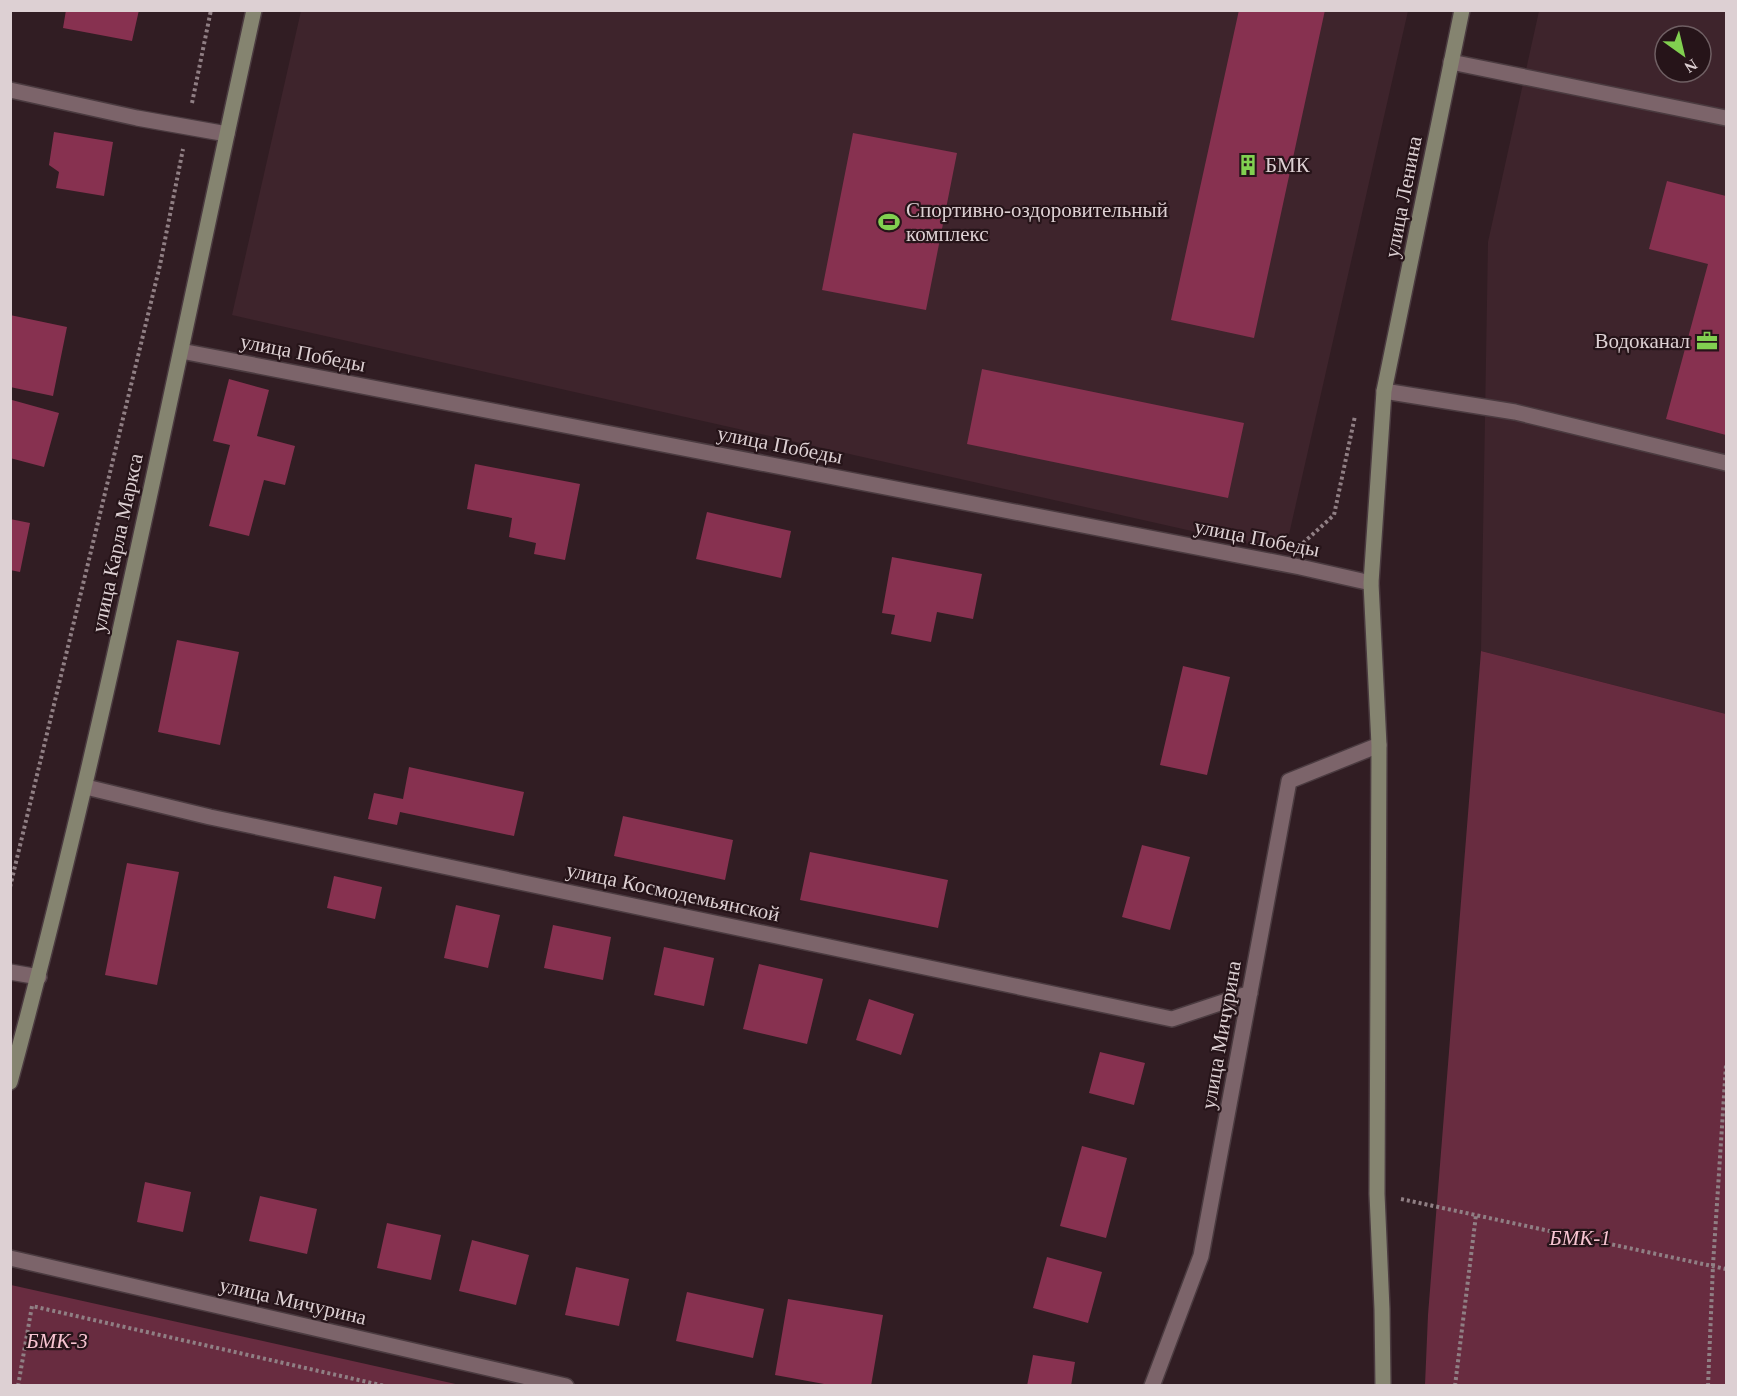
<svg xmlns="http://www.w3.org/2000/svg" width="1737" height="1396" font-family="Georgia,serif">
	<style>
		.built { fill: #3e242c; fill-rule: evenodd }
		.green { fill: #682c40 }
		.building { fill: #873150 }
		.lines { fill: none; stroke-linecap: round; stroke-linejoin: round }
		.lane-casing { stroke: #4b3b40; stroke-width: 18 }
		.street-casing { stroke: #4b3b40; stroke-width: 18 }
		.secondary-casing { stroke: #4b3b40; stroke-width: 18 }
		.path { stroke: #907f84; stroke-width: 4; stroke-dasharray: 3 3; stroke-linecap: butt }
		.lane { stroke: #7c646a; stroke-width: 15 }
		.street { stroke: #7c646a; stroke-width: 15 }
		.secondary { stroke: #858470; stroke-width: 15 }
		.labels { text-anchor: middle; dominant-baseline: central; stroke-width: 4.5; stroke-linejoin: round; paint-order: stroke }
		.poi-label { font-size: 21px; fill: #ddd0d3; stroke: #261419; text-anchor: start }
		.street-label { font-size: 21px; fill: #ddd0d3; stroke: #261419 }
		.park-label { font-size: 21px; font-style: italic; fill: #f7c4d1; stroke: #261419 }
	</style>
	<rect width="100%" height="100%" fill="#311d23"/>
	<path class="built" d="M 301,11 L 1408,11 L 1285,552 L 232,315 Z
		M 1539,11 L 1726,11 L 1726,714 L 1481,651 L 1488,242 ZM 1665,36 L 1701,36 L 1701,72 L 1665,72 Z"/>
	<path class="green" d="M 1481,651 L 1726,714 L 1726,1385 L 1425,1385 L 1428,1315 Z
		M 10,1285 L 11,1285 L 460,1385 L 11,1385 Z"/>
	<path class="building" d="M 66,10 L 139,10 L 132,41 L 63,28 Z
		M 1239,10 L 1325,10 L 1254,338 L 1171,320 Z
		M 54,132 L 113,142 L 104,196 L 56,188 L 59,172 L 49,165 Z
		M 853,133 L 957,153 L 926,310 L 822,290 Z
		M 1667,181 L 1726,196 L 1726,435 L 1666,419 L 1708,264 L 1649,249 Z
		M 10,315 L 67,327 L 53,396 L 10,387 Z
		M 982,369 L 1244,423 L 1228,498 L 967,444 Z
		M 229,379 L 269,390 L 257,436 L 295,446 L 285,485 L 264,480 L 249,536 L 209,526 L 230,445 L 213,441 Z
		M 12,400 L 59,413 L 44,467 L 10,458 Z
		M 475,464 L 580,484 L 565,560 L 534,554 L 536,543 L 509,537 L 512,518 L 467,509 Z
		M 707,512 L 791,531 L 781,578 L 696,559 Z
		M 10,519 L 30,523 L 20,572 L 10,570 Z
		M 892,557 L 982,574 L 973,619 L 937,612 L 931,642 L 891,634 L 895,615 L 882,613 Z
		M 177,640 L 239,652 L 220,745 L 158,732 Z
		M 1183,666 L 1230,677 L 1207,775 L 1160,765 Z
		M 409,767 L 524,792 L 514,836 L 400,812 L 397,825 L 368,819 L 374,793 L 403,799 Z
		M 623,816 L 733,840 L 725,880 L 614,856 Z
		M 1142,845 L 1190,857 L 1170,930 L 1122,917 Z
		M 810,852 L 948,880 L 938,928 L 800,900 Z
		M 127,863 L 179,872 L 157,985 L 105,975 Z
		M 334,876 L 382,887 L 375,919 L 327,908 Z
		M 456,905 L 500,915 L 488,968 L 444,958 Z
		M 553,925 L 611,937 L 603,980 L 544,968 Z
		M 664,947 L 714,958 L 704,1006 L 654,995 Z
		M 759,964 L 823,979 L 807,1044 L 743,1029 Z
		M 869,999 L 914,1014 L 901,1055 L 856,1040 Z
		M 1100,1052 L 1145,1063 L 1134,1105 L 1089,1093 Z
		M 1082,1146 L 1127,1158 L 1106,1238 L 1060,1226 Z
		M 145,1182 L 191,1192 L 183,1232 L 137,1222 Z
		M 260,1196 L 317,1209 L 307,1254 L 249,1241 Z
		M 387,1223 L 441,1235 L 431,1280 L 377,1268 Z
		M 472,1240 L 529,1255 L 516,1305 L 459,1291 Z
		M 1047,1257 L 1102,1272 L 1088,1323 L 1033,1308 Z
		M 576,1267 L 629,1279 L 619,1326 L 565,1315 Z
		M 687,1292 L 764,1309 L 753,1358 L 676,1341 Z
		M 788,1299 L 883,1315 L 871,1386 L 835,1386 L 775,1375 Z
		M 1033,1355 L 1075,1362 L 1071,1386 L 1027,1386 Z"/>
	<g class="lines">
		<defs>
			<path id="lane" d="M 1451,62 L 1726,118
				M 1384,391 L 1515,412 L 1726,463
				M 10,972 L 39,977"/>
			<path id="street" d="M 10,90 L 137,118 L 227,134
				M 181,351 L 1300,567 L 1371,583
				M 86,787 L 210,817 L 1172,1019 L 1250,993
				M 10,1258 L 566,1386
				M 1152,1386 L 1201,1256 L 1289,781 L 1379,745"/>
			<path id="secondary" d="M 10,1082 C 106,728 175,368 254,10
				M 1383,1386 L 1382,1309 L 1377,1194 L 1379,745 L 1371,583 L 1384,391 L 1462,10"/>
		</defs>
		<use href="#lane" class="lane-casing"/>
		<use href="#street" class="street-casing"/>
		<use href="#secondary" class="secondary-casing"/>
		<path class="path" d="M 192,103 L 211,10
			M 1303,543 L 1334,515 L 1355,416
			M 10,887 L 160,265 L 183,149
			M 1401,1199 L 1726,1269
			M 18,1386 L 32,1306 L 385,1386
			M 1455,1386 L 1476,1215
			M 1708,1386 L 1713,1265 L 1726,1065"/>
		<use href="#lane" class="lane"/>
		<use href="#street" class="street"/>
		<use href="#secondary" class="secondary"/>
	</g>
	<defs>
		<symbol id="building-bare" viewBox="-9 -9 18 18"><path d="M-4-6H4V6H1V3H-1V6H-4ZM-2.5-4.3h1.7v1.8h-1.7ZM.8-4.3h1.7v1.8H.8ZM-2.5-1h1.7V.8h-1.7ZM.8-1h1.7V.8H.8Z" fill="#81d050" stroke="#261419" stroke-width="2.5" paint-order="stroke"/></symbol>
		<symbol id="stadium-bare" viewBox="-9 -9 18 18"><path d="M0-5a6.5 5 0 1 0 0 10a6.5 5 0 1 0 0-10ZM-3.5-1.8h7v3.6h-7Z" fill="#81d050" stroke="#261419" stroke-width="2.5" paint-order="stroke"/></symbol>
		<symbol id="office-bare" viewBox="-9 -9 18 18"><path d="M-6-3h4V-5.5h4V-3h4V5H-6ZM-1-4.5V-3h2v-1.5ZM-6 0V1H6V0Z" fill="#81d050" stroke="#261419" stroke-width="2.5" paint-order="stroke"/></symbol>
	</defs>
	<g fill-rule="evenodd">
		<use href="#building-bare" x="1233" y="150" width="30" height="30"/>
		<use href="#stadium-bare" x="874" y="207" width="30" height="30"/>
		<use href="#office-bare" x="1692" y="326" width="30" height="30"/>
	</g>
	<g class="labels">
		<g class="poi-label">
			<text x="1265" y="165">БМК</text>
			<text x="906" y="210">Спортивно-оздоровительный<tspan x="906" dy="24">комплекс</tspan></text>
			<text x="1690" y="341" text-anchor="end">Водоканал</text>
		</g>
		<g class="street-label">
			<text transform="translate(1403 197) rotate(-79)">улица Ленина</text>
			<text transform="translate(303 353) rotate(11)">улица Победы</text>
			<text transform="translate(780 445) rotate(11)">улица Победы</text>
			<text transform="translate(1257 538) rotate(11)">улица Победы</text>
			<text transform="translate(117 543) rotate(-78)">улица Карла Маркса</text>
			<text transform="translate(673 892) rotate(12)">улица Космодемьянской</text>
			<text transform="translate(1221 1035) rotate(-80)">улица Мичурина</text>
			<text transform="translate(293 1301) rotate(13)">улица Мичурина</text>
		</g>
		<g class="park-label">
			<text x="1580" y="1238">БМК-1</text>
			<text x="57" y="1341">БМК-3</text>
		</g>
	</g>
	<rect width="1737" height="1396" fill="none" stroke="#ddd0d3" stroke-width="24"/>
	<g transform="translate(1683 54) rotate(146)"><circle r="28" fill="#261419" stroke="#6f5f63" stroke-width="1.5"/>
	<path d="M0-4.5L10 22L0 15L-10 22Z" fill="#81d050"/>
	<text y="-9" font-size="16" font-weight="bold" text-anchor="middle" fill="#ddd0d3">N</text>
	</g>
</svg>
